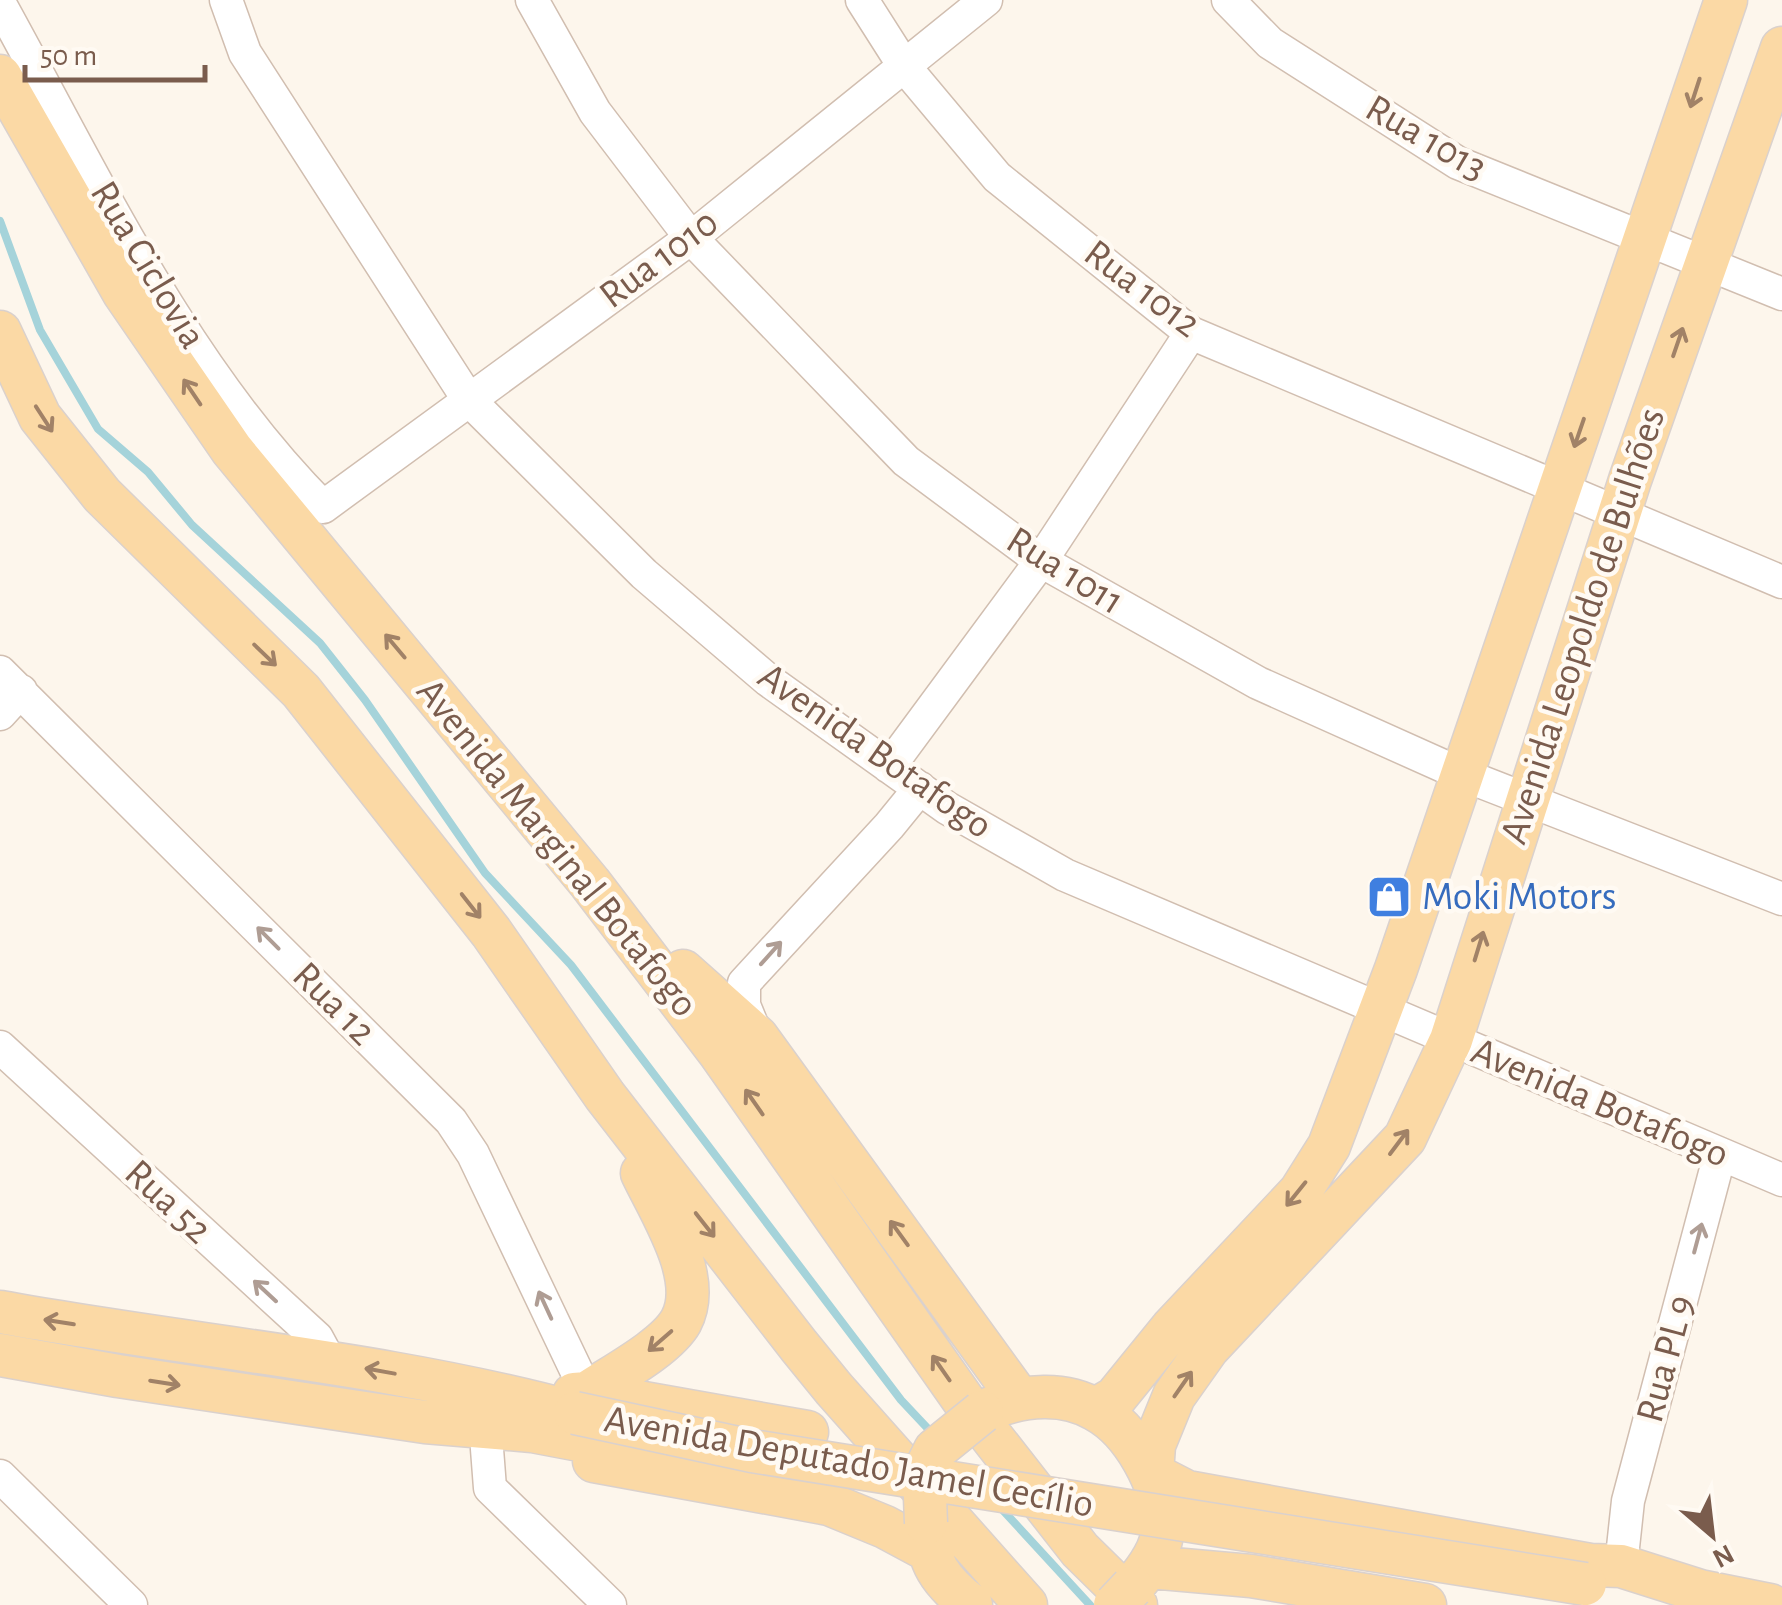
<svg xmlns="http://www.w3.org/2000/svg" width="1782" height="1605" font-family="'Alegreya Sans',sans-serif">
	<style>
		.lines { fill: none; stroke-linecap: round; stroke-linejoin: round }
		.stream { stroke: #a5d3da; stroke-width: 8 }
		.minor-casing { stroke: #d1beb0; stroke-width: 35 }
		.major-casing { stroke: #dad1cd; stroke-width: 45 }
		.minor { stroke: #fff; stroke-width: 32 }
		.major { stroke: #fbd9a5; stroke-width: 42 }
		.major-bridge-casing { stroke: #dad1cd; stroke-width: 45; stroke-linecap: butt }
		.major-bridge { stroke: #fbd9a5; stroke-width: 42 }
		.oneway { stroke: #a18267 }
		.oneway2 { stroke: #af9d94 }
		.labels { text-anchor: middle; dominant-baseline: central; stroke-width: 9; stroke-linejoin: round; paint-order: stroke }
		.street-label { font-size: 40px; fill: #7a5c4d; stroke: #fffaf3 }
		.shop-label { font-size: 40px; fill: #366cbe; stroke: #fffaf3; text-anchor: start }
	</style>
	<rect width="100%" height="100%" fill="#fdf6ec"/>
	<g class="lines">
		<path class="stream" d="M 0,221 L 40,330 L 98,429 L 148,472 L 192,525 L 320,643 L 365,700 L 485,873 L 571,965 L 901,1400 L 932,1433
			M 999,1506 L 1090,1605"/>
		<defs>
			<path id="minor" d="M 226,0 L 245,53 L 468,399 L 644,574 L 768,680 L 947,808 L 1065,875 L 1782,1180
				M 532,0 L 595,112 L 691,238 L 906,461 L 1041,561 L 1258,683 L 1461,774 L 1782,899
				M 862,0 L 904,66 L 997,177 L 1191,333 L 1782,582
				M 1228,0 L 1270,43 L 1458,163 L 1782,294
				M 0,4 C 95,176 183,367 323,507 L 691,238 L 986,0
				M 0,672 L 451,1121 L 473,1154 L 587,1393
				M 0,714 L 21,691
				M 889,767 L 1041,561 L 1191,333
				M 757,1037 L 744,1005 L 744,983 L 889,826 L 920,788
				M 0,1047 L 317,1338 L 330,1362
				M 487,1449 L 490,1488 L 610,1605
				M 0,1476 L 131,1605
				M 1621,1566 L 1628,1501 L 1720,1154"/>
			<path id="major" d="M 0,76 L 124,293 L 232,450 L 590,883 L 719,1052 L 969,1408 L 1080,1550 L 1136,1605
				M 0,332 L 40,417 L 102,495 L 301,691 L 491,932 L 605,1096 L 799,1346 L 834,1389 L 1026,1605
				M 683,971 L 757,1037 L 1018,1397
				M 0,1312 C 192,1347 387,1362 575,1413
				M 0,1355 L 118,1376 L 425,1422 L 532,1431 L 627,1449
				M 587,1393 C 612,1376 666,1348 681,1321 C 704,1278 661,1213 642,1173
				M 574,1394 L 587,1393 L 807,1432
				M 991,1408 C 1024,1395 1064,1391 1096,1410 C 1133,1430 1163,1485 1163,1526 C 1163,1549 1146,1571 1132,1587
				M 1096,1409 L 1115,1398 L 1172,1328 L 1300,1192 L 1329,1146 L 1396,969 L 1726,0
				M 594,1461 L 829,1504 L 885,1527 L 926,1549
				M 926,1523 C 927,1562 940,1581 971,1605
				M 1150,1567 L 1251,1576 L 1425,1605
				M 1770,1605 L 1700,1591 L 1621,1566 L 1590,1565 L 1187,1492 L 1152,1474 L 1154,1445 L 1174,1396 L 1208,1348 L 1405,1138 L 1451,1040 L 1630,480 L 1782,48"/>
		</defs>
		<use href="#minor" class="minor-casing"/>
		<use href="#major" class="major-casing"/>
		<use href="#minor" class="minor"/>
		<use href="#major" class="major"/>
		<defs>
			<path id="major-bridge" d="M 575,1413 L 752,1451 L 1585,1584
				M 926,1523 L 924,1472 L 935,1450 L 982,1412
				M 1115,1605 L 1132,1587"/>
		</defs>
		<use href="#major-bridge" class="major-bridge-casing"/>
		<use href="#major-bridge" class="major-bridge"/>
	</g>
	<defs><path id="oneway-shaft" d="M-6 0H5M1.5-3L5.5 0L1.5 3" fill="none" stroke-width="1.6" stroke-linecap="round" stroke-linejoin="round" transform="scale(2.5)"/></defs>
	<g class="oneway">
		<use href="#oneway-shaft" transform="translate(1695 93) rotate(108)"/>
		<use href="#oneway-shaft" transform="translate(1678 342) rotate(-71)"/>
		<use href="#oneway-shaft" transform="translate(192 392) rotate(-124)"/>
		<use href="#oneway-shaft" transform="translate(44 419) rotate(57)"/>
		<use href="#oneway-shaft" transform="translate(1579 433) rotate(109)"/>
		<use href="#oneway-shaft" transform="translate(395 646) rotate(-130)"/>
		<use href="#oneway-shaft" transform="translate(265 655) rotate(44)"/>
		<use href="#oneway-shaft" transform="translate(471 906) rotate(52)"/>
		<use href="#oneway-shaft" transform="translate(1479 946) rotate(-73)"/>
		<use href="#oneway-shaft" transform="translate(754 1102) rotate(-125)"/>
		<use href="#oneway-shaft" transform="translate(1399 1142) rotate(-53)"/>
		<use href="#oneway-shaft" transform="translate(1296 1194) rotate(129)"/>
		<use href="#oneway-shaft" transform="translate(705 1225) rotate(52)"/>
		<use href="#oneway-shaft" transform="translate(899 1233) rotate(-126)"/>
		<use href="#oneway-shaft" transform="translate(59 1322) rotate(-171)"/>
		<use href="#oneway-shaft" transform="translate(660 1341) rotate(139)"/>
		<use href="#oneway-shaft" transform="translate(941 1368) rotate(-125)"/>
		<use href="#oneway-shaft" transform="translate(380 1371) rotate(-170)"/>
		<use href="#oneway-shaft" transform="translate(165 1383) rotate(9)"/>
		<use href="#oneway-shaft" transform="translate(1183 1384) rotate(-55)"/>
	</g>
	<g class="oneway2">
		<use href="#oneway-shaft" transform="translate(268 938) rotate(-135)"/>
		<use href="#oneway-shaft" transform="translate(771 953) rotate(-48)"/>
		<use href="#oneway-shaft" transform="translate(1698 1238) rotate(-75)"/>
		<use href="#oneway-shaft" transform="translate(265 1291) rotate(-137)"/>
		<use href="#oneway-shaft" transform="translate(545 1305) rotate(-115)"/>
	</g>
	<defs>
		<symbol id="shop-square" viewBox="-11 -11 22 22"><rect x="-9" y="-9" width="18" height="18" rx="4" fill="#3f7fe0" stroke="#fffaf3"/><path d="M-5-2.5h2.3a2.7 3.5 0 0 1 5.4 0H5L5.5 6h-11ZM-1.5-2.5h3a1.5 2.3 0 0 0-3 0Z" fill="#fff"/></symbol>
	</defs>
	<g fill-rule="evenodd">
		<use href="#shop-square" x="1364" y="872" width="50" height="50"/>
	</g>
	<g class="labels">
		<g class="street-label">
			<text transform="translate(1426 138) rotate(30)">Rua 1013</text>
			<text transform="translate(659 259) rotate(-37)">Rua 1010</text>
			<text transform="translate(148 265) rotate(59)">Rua Ciclovia</text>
			<text transform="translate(1142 289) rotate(37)">Rua 1012</text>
			<text transform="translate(1065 571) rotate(32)">Rua 1011</text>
			<text transform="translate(1583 626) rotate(-72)">Avenida Leopoldo de Bulhões</text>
			<text transform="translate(875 751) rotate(35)">Avenida Botafogo</text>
			<text transform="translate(557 848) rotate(51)">Avenida Marginal Botafogo</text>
			<text transform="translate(334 1004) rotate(45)">Rua 12</text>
			<text transform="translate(1600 1103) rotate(23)">Avenida Botafogo</text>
			<text transform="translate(168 1202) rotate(43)">Rua 52</text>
			<text transform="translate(1666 1359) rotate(-75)">Rua PL 9</text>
			<text transform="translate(849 1462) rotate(10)">Avenida Deputado Jamel Cecílio</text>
		</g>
		<g class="shop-label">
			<text x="1422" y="897">Moki Motors</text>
		</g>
	</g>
	<g transform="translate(1712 1535) rotate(152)" stroke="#fffaf3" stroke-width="8" paint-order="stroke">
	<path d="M0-8L18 38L0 25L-18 38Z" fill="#7a5c4d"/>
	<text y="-15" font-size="28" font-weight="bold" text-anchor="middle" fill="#7a5c4d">N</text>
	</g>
	<path d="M25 65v15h180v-15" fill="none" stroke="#7a5c4d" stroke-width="5"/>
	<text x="40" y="65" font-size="30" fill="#7a5c4d" stroke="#fffaf3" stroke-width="8" paint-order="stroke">50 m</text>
</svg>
